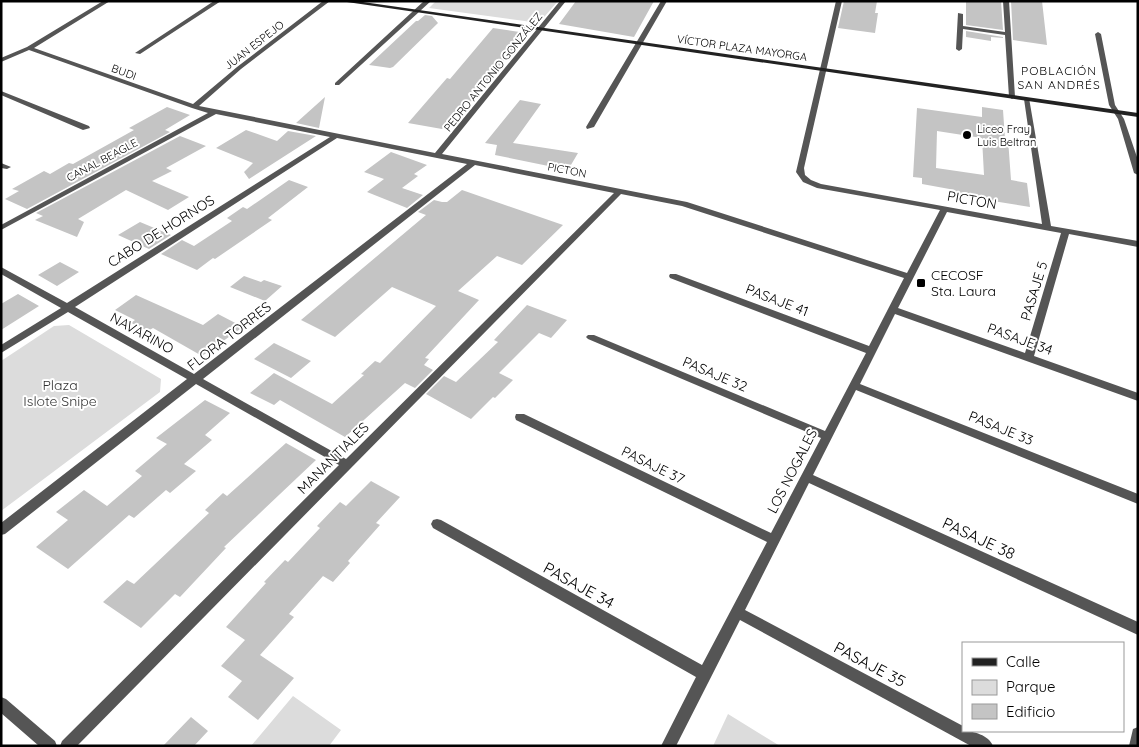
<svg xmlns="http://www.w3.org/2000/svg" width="1139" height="747" font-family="Quicksand,sans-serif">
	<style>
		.green { fill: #dcdcdc }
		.building { fill: #c4c4c4; fill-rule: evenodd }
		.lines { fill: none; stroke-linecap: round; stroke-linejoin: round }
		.street { fill: #555; fill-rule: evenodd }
		.secondary { fill: #222; fill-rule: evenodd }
		.poi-dot { fill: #000; stroke: #fff; stroke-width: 2 }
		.labels { text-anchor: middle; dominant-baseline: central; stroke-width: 4; stroke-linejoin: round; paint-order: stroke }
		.far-street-label { font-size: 11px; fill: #000; stroke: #fff }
		.far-poi-label { font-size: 11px; fill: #000; stroke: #fff; text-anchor: start }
		.far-neighbourhood-label { font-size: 12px; letter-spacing: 1px; fill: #000; stroke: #fff }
		.street-label { font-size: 14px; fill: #000; stroke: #fff }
		.poi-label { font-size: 14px; fill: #000; stroke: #fff; text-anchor: start }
		.park-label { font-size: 14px; fill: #333; stroke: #fff }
		.near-street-label { font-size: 16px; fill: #000; stroke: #fff }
	</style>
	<rect width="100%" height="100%" fill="#fff"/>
	<path class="green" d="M 436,1 L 558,1 L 539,23 L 429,8 Z
		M 69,325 L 161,379 L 160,392 L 1,511 L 1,361 L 54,326 Z
		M 293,696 L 341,730 L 329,746 L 251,746 Z
		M 728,714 L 780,746 L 713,746 Z"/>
	<path class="building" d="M 576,1 L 654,1 L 634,37 L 559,24 Z
		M 844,1 L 877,1 L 875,13 L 878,13 L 875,33 L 838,28 Z
		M 966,1 L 1001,1 L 1003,30 L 966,25 Z
		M 1011,1 L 1042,1 L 1047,45 L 1013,40 Z
		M 425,15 L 432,16 L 438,23 L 393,67 L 390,68 L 369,65 L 416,21 L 418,21 Z
		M 493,28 L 526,33 L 470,103 L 466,103 L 442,129 L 408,123 L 447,78 L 450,79 Z
		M 966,31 L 1003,37 L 1003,38 L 991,37 L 991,41 L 966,37 Z
		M 325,97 L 319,128 L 296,123 Z
		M 520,100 L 541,104 L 513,143 L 578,153 L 568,170 L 495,155 L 497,145 L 485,143 Z
		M 167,107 L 190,115 L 165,130 L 170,132 L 27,209 L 5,199 L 19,191 L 12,189 L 44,171 L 50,174 L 69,163 L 73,164 L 134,130 L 129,128 Z
		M 982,107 L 1003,110 L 1005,139 L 1008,139 L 1011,180 L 1027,183 L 1030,207 L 955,195 L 955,190 L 922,184 L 922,178 L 913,177 L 917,108 L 982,117 ZM 937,131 L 982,138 L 984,175 L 936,168 Z
		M 246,130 L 277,141 L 288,131 L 316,136 L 249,179 L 244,172 L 253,163 L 216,148 Z
		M 180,136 L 206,146 L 166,168 L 172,171 L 152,181 L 189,197 L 168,210 L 126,190 L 78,219 L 84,222 L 77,237 L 35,220 L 43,216 L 36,213 Z
		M 391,152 L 427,165 L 414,174 L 418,176 L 402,188 L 423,195 L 407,208 L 367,192 L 384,179 L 364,172 Z
		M 289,180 L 308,187 L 268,218 L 272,220 L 215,259 L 213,258 L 197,270 L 161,254 L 182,240 L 194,246 L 232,221 L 227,218 L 243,207 L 247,209 Z
		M 462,190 L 563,225 L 522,265 L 497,256 L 458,291 L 479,300 L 425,358 L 429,359 L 424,365 L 433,370 L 415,388 L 405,383 L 345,437 L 280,400 L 274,405 L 250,393 L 274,373 L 332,404 L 364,375 L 361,374 L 375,361 L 380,363 L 436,306 L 392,287 L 335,337 L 301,320 L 426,215 L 418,212 L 434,200 L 442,202 L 447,202 Z
		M 140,222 L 171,235 L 149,249 L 118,235 Z
		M 60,262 L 79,272 L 57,286 L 38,275 Z
		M 244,276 L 261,282 L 264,280 L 282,286 L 265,301 L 230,287 Z
		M 18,294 L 39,306 L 1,330 L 1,304 Z
		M 136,295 L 203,325 L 218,314 L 243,327 L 202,356 L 153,328 L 148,331 L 131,323 L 135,320 L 115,310 Z
		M 527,305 L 567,320 L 551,338 L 539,333 L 499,373 L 513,380 L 495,398 L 493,397 L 471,419 L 426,394 L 444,376 L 456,382 L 498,342 L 494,340 Z
		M 274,343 L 311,361 L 291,378 L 254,359 Z
		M 205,400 L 230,413 L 205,435 L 212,440 L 184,464 L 196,471 L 170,493 L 166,490 L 134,518 L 129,515 L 68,569 L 36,547 L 68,520 L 56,512 L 84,490 L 107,506 L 142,476 L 135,471 L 167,444 L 156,438 Z
		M 286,443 L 316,460 L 224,547 L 226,548 L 180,597 L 175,594 L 141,628 L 103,602 L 127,580 L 134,584 L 209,513 L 205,510 L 223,493 L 227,496 Z
		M 371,481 L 400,497 L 376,523 L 380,525 L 348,561 L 350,563 L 333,582 L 323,576 L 289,614 L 294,617 L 260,655 L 294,678 L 258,720 L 228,697 L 242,681 L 221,666 L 245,640 L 226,627 L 266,583 L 264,582 L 285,560 L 288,562 L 320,528 L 317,526 L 340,502 L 346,506 Z
		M 191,717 L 208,731 L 194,746 L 163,746 Z"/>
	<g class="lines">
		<path class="street" d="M 103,1 L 110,1 L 34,48 L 193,104 L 237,67 L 323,1 L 330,1 L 241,69 L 199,106 L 435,153 L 560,1 L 566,1 L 442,154 L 687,202 L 907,273 L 940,210 L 817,188 L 803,182 L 796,172 L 836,1 L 842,1 L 804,168 L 805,175 L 811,180 L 821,184 L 1042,224 L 1024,99 L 1029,98 L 1051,226 L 1138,241 L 1138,247 L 1069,234 L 1034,356 L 1138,393 L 1138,401 L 895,314 L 860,384 L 1138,494 L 1138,504 L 856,390 L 813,475 L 1138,622 L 1138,635 L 809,483 L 745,610 L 963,726 L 963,731 C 973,731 989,735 993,746 L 971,746 L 740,620 L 676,746 L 661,746 L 696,677 L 433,528 L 431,524 L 433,520 L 437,519 L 441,520 L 702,665 L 767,542 L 516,420 L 515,417 L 516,414 L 524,414 L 771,533 L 821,438 L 588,339 L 586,337 L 588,335 L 594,335 L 825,431 L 866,353 L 670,278 L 669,276 L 670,274 L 676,274 L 869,346 L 904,278 L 682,206 L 621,194 L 77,746 L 60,746 L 62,741 L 339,465 L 196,384 L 5,534 L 1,535 L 1,523 L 187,379 L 68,312 L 1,353 L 1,345 L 61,308 L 1,274 L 1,267 L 67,303 L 330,137 L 216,114 L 1,230 L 1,225 L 208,113 L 192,108 L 29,50 L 1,62 L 1,58 L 27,47 ZM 337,138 L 467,164 L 194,374 L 75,307 ZM 475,165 L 614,193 L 346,459 L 203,379 ZM 947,212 L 1061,233 L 1025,353 L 898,308 Z
			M 214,1 L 221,1 L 140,54 L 135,53 Z
			M 424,1 L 431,1 L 339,85 L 335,85 L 335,83 Z
			M 661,1 L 667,1 L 594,127 L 587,129 L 586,127 Z
			M 1003,1 L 1009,1 L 1015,97 L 1012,99 L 1009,97 L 1005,35 L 963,29 L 962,49 L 959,51 L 956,49 L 958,13 L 963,14 L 963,26 L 1005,32 Z
			M 1098,32 L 1101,34 L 1115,105 L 1124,119 L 1138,160 L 1138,175 L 1134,173 L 1118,119 L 1109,105 L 1095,34 Z
			M 1,91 L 89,126 L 90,128 L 83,130 L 1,95 Z
			M 1,163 L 11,167 L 7,169 L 1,168 Z
			M 1,697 L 6,699 L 55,741 L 57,746 L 39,746 L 1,713 Z
			M 1138,727 L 1138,746 L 1129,746 L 1133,729 Z"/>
		<path class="secondary" d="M 340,1 L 356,1 L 1138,113 L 1138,117 Z"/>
	</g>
	<g class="poi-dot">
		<circle cx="967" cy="135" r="5"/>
		<rect x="916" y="278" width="10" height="10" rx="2.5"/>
	</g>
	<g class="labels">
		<g class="far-street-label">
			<text transform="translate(254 45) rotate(-38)">JUAN ESPEJO</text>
			<text transform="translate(742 48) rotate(8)">VÍCTOR PLAZA MAYORGA</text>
			<text transform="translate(124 72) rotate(20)">BUDI</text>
			<text transform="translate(493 72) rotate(-51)">PEDRO ANTONIO GONZÁLEZ</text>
			<text transform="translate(102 160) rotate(-28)">CANAL BEAGLE</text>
			<text transform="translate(567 170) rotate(11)">PICTON</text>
		</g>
		<g class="far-poi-label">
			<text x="977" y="129">Liceo Fray<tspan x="977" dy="13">Luis Beltran</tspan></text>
		</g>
		<g class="far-neighbourhood-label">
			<text x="1059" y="70">POBLACIÓN<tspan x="1059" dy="14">SAN ANDRÉS</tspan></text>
		</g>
		<g class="street-label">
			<text transform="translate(972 200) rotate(10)">PICTON</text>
			<text transform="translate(161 231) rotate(-32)">CABO DE HORNOS</text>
			<text transform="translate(1034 291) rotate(-73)">PASAJE 5</text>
			<text transform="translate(777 300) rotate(21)">PASAJE 41</text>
			<text transform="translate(142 333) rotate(29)">NAVARINO</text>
			<text transform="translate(229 336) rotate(-38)">FLORA TORRES</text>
			<text transform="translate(1020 339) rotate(20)">PASAJE 34</text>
			<text transform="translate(715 374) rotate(23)">PASAJE 32</text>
			<text transform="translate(1001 428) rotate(22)">PASAJE 33</text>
			<text transform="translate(333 458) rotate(-45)">MANANTIALES</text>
			<text transform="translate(653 465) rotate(26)">PASAJE 37</text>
			<text transform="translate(792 471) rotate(-63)">LOS NOGALES</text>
		</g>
		<g class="poi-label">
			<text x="931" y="275">CECOSF<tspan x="931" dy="16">Sta. Laura</tspan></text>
		</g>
		<g class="park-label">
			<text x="60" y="385">Plaza<tspan x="60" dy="16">Islote Snipe</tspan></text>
		</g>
		<g class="near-street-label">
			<text transform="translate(979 538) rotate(25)">PASAJE 38</text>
			<text transform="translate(579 585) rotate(29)">PASAJE 34</text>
			<text transform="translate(870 664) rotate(28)">PASAJE 35</text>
		</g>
	</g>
	<rect width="1139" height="747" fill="none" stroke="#000000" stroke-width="5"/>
	<rect x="962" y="642" width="162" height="90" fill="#ffffff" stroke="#999999"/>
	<rect x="972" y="658" width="25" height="8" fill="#222222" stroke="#999999"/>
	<text x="1006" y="667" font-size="15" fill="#000000">Calle</text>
	<rect x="972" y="680" width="25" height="15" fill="#dcdcdc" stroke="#999999"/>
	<text x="1006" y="692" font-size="15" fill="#000000">Parque</text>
	<rect x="972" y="704" width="25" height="15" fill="#c4c4c4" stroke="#999999"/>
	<text x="1006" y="717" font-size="15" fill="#000000">Edificio</text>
</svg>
